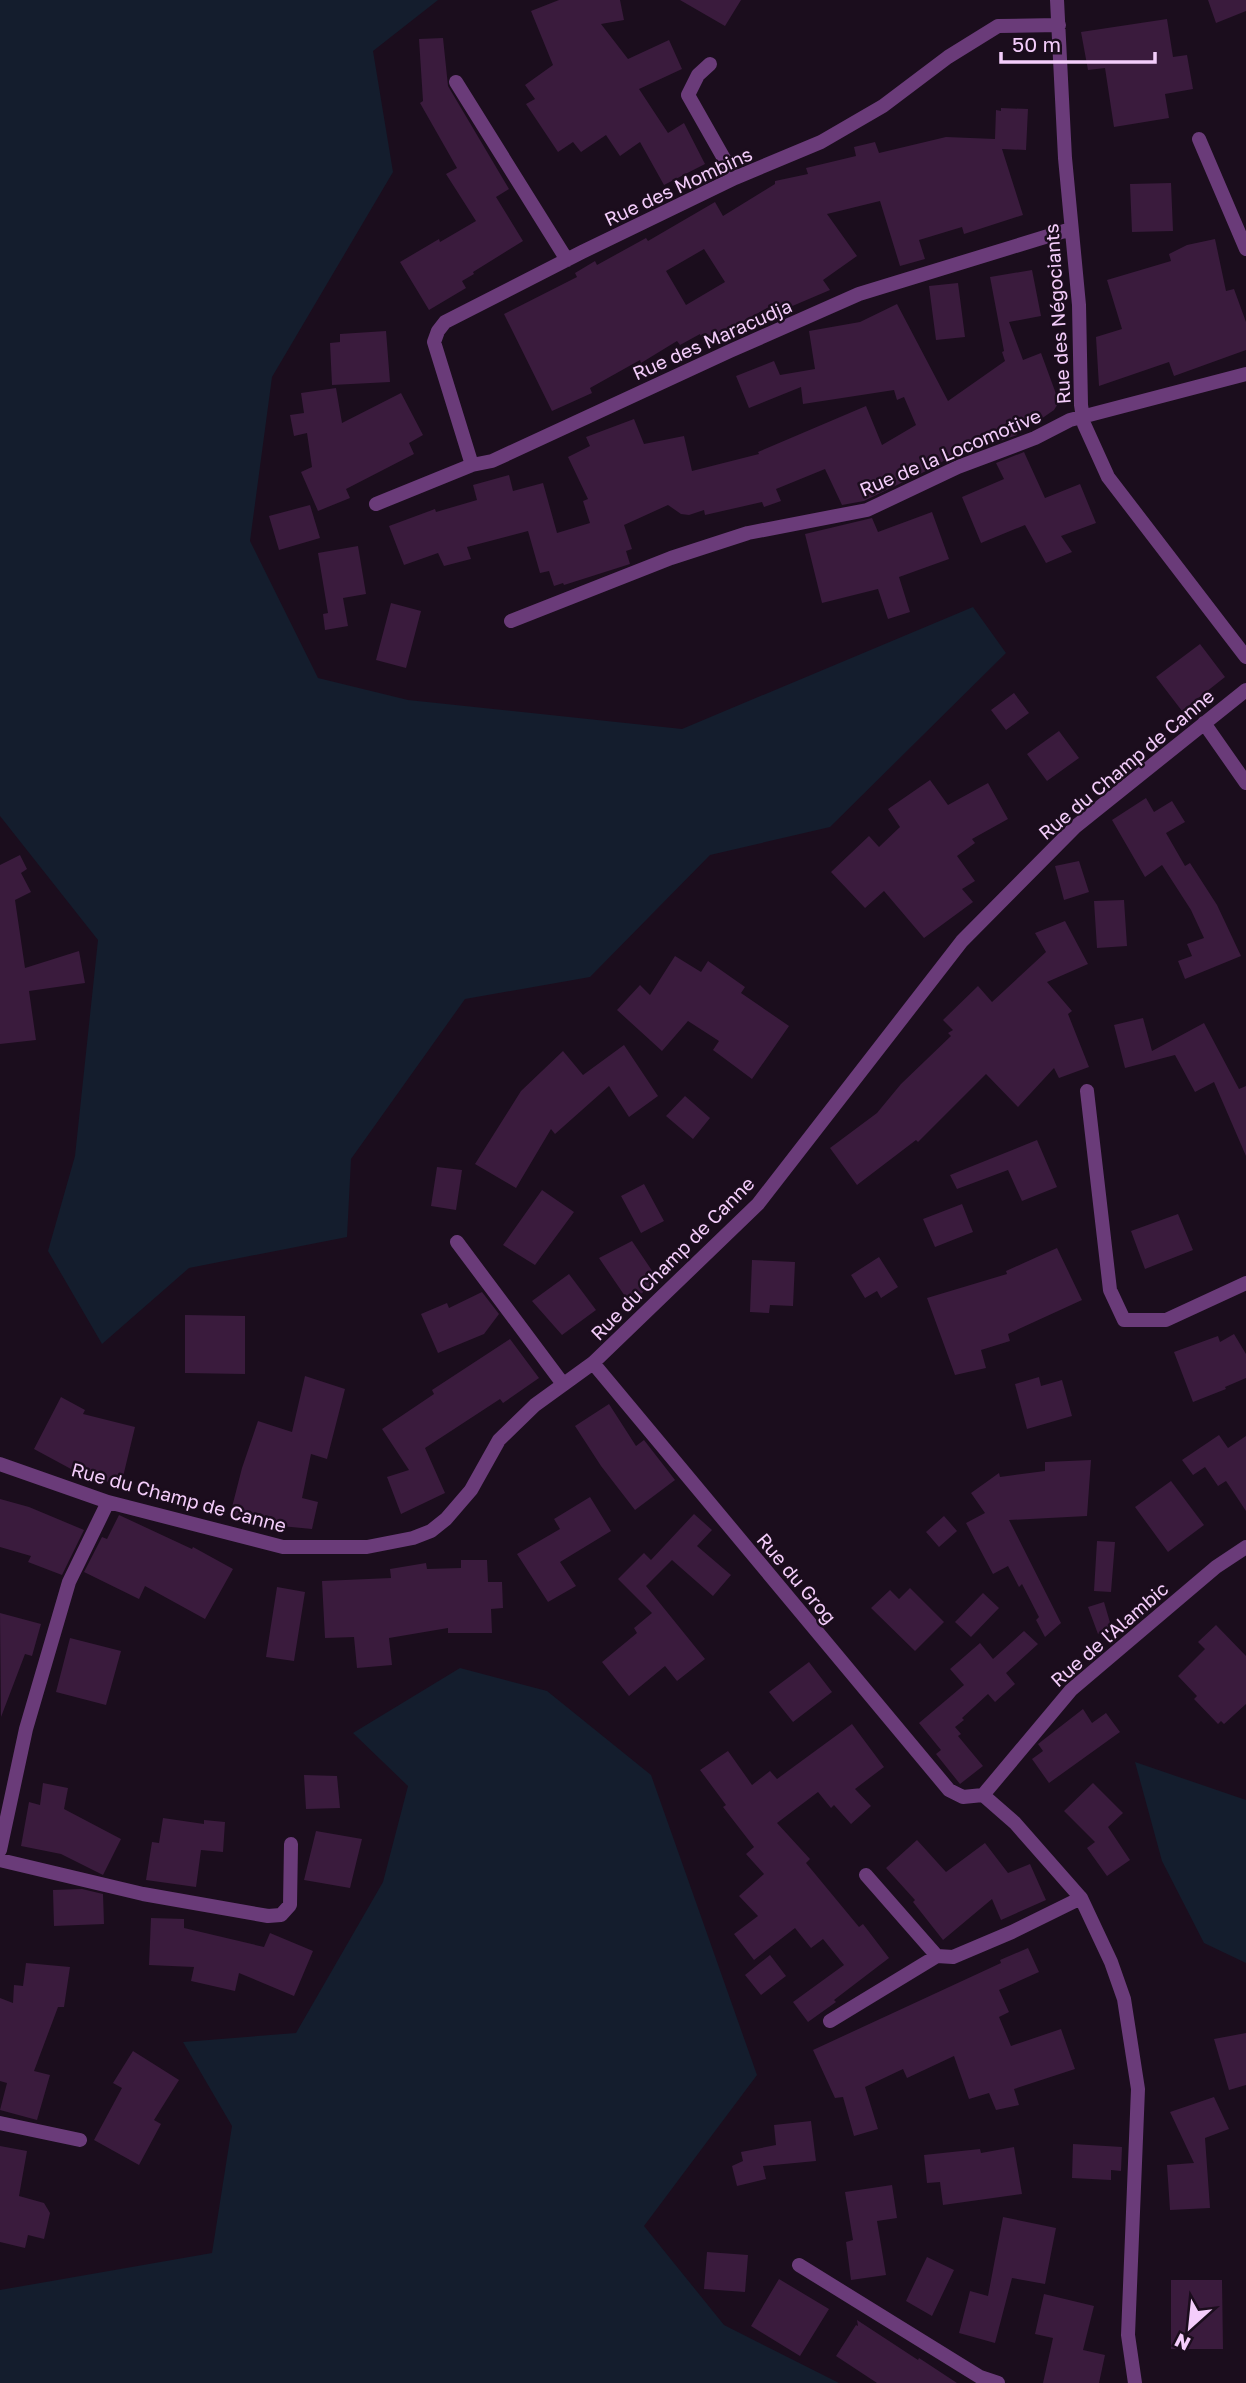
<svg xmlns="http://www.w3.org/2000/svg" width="1246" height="2383" font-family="'Golos Text',sans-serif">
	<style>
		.green { fill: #141d2d }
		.building { fill: #3a1b3d; fill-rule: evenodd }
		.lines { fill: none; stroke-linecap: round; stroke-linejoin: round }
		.minor { stroke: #6a3b79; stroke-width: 14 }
		.labels { text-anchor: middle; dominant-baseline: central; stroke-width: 5; stroke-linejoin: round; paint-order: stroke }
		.street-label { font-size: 19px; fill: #f4cdfb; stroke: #1b0d1d }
	</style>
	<rect width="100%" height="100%" fill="#1b0d1d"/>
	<path class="green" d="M 0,0 L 438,0 L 373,51 L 393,172 L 272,377 L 250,541 L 318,678 L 408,700 L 682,729 L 973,607 L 1006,653 L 830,827 L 710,855 L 590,977 L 465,999 L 351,1159 L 347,1237 L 189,1268 L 102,1344 L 48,1251 L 75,1156 L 98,940 L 0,816 Z
		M 460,1668 L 547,1691 L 651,1775 L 757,2075 L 644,2226 L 724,2325 L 839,2383 L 0,2383 L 0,2290 L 212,2253 L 232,2126 L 183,2042 L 296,2033 L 383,1882 L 408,1786 L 353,1733 Z
		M 1135,1762 L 1246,1800 L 1246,1963 L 1204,1943 L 1162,1861 Z"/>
	<path class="building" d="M 559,0 L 620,0 L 624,20 L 601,24 L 628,59 L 669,40 L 682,69 L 639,89 L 668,133 L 684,123 L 705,164 L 664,185 L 640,142 L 620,156 L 606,135 L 581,152 L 573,142 L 558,152 L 526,104 L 535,99 L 525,85 L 553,65 L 531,11 Z
		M 680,0 L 741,0 L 725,26 Z
		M 1208,0 L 1246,0 L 1246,11 L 1216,23 Z
		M 1167,19 L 1173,57 L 1187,55 L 1193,89 L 1165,94 L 1169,118 L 1114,127 L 1105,68 L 1088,70 L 1081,32 Z
		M 443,38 L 448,86 L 509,189 L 496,197 L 523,241 L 473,272 L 474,274 L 462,281 L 466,288 L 429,310 L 400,262 L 439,239 L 440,242 L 476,221 L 446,174 L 457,168 L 420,103 L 423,101 L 419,39 Z
		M 1001,108 L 1028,109 L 1026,150 L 1002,149 L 1023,215 L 964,234 L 962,227 L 919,240 L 925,259 L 900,266 L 880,201 L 827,214 L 857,256 L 823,280 L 830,290 L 783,310 L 778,302 L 704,343 L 700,334 L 680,345 L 677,341 L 641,363 L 640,360 L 590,388 L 592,393 L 552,411 L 504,314 L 577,277 L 575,273 L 595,261 L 597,265 L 646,238 L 648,241 L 715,202 L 723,216 L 775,184 L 775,181 L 808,174 L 806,168 L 856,156 L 854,147 L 875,142 L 879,153 L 946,137 L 995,139 L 996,110 L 1001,111 ZM 704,249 L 725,282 L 686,305 L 666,271 Z
		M 1171,183 L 1173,231 L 1132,232 L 1130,184 Z
		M 1215,239 L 1226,291 L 1234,289 L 1246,322 L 1246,350 L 1174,376 L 1169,362 L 1099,386 L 1096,337 L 1122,329 L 1107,280 L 1171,261 L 1169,254 L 1187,245 Z
		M 1032,270 L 1041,316 L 1009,322 L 1023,360 L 1041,353 L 1059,402 L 1054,410 L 1041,419 L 1014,430 L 1017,435 L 986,446 L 982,439 L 926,471 L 864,501 L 842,505 L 825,469 L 776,489 L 781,501 L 764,507 L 762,502 L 705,515 L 704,510 L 689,515 L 681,514 L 668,505 L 624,525 L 632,549 L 626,551 L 630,564 L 564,585 L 563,583 L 554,586 L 549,571 L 540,573 L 528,531 L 467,547 L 471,559 L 444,566 L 438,553 L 404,565 L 389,526 L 435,509 L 436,512 L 477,500 L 473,485 L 509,475 L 513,491 L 543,483 L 557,533 L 590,523 L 583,501 L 588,499 L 568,457 L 590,446 L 586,437 L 634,419 L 644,444 L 684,436 L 692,471 L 759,454 L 758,452 L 866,406 L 882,445 L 916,425 L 904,397 L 897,400 L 894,390 L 803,404 L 801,387 L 749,408 L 736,376 L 774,361 L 780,375 L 815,369 L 809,331 L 860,322 L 897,304 L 948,401 L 1005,361 L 1002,352 L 1004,351 L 990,277 Z
		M 958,283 L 965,337 L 936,340 L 929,286 Z
		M 386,331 L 390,382 L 332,385 L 330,343 L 340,342 L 340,334 Z
		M 336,388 L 342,423 L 401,393 L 423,435 L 409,443 L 414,454 L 346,489 L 350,498 L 318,511 L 301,472 L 312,467 L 307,433 L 294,436 L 290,415 L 304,413 L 301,393 Z
		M 1024,452 L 1045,498 L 1080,484 L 1096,523 L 1061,536 L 1072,552 L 1046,563 L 1025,525 L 981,543 L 962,497 L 1004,479 L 996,463 Z
		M 310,505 L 320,538 L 279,550 L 269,516 Z
		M 932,512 L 949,559 L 899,577 L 910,612 L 888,619 L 878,589 L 822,603 L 805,534 L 872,518 L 878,532 Z
		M 358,546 L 366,594 L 343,598 L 348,626 L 325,630 L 323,614 L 328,613 L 318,553 Z
		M 391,603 L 421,611 L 406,668 L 376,660 Z
		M 1200,644 L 1225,677 L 1182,711 L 1156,677 Z
		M 1014,693 L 1029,713 L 1006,730 L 991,710 Z
		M 1059,731 L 1079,758 L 1047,781 L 1027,754 Z
		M 930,780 L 948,805 L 988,783 L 1008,819 L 972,839 L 975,843 L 957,856 L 975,881 L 962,889 L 973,902 L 924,938 L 884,891 L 865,908 L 831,872 L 869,836 L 879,847 L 900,827 L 888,809 Z
		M 1146,798 L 1154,812 L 1172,801 L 1185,822 L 1166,833 L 1185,866 L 1190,863 L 1217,905 L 1241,956 L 1185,979 L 1178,961 L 1192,956 L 1187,944 L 1204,938 L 1191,910 L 1162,865 L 1145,877 L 1112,820 Z
		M 20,855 L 27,869 L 21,873 L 31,892 L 15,900 L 25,968 L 79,951 L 85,983 L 29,991 L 36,1040 L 0,1044 L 0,865 Z
		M 1079,861 L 1089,892 L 1064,900 L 1055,866 Z
		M 1124,900 L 1127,946 L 1097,948 L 1094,901 Z
		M 1065,921 L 1088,964 L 1047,982 L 1072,1011 L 1068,1014 L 1089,1067 L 1059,1078 L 1054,1068 L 1018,1107 L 986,1074 L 918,1142 L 916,1140 L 857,1185 L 830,1148 L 877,1113 L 901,1084 L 951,1036 L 948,1033 L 953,1030 L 943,1020 L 978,986 L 992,1002 L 1046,952 L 1035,933 Z
		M 675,956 L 701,972 L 708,961 L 745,987 L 741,993 L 789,1026 L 752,1079 L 713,1050 L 719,1041 L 688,1021 L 662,1051 L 617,1010 L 640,985 L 650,995 Z
		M 1143,1018 L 1152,1051 L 1204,1023 L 1239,1089 L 1246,1086 L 1246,1156 L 1214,1082 L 1195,1092 L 1175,1055 L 1125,1068 L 1114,1025 Z
		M 624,1045 L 658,1096 L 629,1117 L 609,1086 L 555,1134 L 551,1129 L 516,1188 L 475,1164 L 521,1091 L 563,1051 L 583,1075 Z
		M 685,1096 L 710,1118 L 693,1139 L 666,1116 Z
		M 1037,1140 L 1057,1187 L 1022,1201 L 1008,1170 L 957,1189 L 950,1175 Z
		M 437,1167 L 462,1170 L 456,1210 L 431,1206 Z
		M 644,1184 L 664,1221 L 641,1233 L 621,1196 Z
		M 542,1190 L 574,1212 L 535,1265 L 503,1245 Z
		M 962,1204 L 973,1232 L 935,1247 L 923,1219 Z
		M 1178,1214 L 1193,1250 L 1145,1269 L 1131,1231 Z
		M 632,1241 L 659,1281 L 629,1302 L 599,1258 Z
		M 1057,1248 L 1082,1300 L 1008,1334 L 1010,1341 L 981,1350 L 986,1368 L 955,1375 L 927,1298 L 1007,1274 L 1006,1271 Z
		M 879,1257 L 898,1287 L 881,1298 L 877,1291 L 865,1298 L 851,1275 Z
		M 752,1260 L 795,1262 L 793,1306 L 770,1305 L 769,1313 L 750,1312 Z
		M 569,1274 L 596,1310 L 562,1335 L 532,1301 Z
		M 482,1292 L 499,1314 L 484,1334 L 438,1353 L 421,1314 L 447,1303 L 449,1308 Z
		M 185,1315 L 245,1316 L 245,1374 L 185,1373 Z
		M 1234,1334 L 1246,1354 L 1246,1378 L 1225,1387 L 1226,1389 L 1193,1402 L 1174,1352 L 1218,1336 L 1220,1342 Z
		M 510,1339 L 539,1378 L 503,1403 L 500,1399 L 425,1448 L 445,1493 L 401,1514 L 387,1477 L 409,1470 L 382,1429 L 434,1394 L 432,1390 Z
		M 305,1376 L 345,1389 L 327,1459 L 311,1454 L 302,1498 L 318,1502 L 312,1529 L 281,1526 L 230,1515 L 242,1468 L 258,1421 L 292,1432 Z
		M 1039,1377 L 1041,1386 L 1062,1380 L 1072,1416 L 1027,1429 L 1015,1384 Z
		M 61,1397 L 85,1410 L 83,1414 L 135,1427 L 121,1485 L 70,1472 L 71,1469 L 34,1449 Z
		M 609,1404 L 636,1446 L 644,1440 L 675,1480 L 635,1510 L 601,1466 L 575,1426 Z
		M 1219,1435 L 1228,1448 L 1246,1436 L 1246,1511 L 1226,1481 L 1218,1486 L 1205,1467 L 1193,1475 L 1182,1460 Z
		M 1091,1460 L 1087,1516 L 1009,1520 L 1061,1623 L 1045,1637 L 1036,1620 L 1039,1617 L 1022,1584 L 1019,1587 L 1008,1566 L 993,1574 L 966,1523 L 985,1513 L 971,1493 L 999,1473 L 1000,1477 L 1045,1471 L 1045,1462 Z
		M 1171,1481 L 1204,1525 L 1168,1552 L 1135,1507 Z
		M 590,1497 L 611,1531 L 560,1562 L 576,1586 L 548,1602 L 517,1554 L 560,1529 L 554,1519 Z
		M 0,1499 L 29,1507 L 84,1530 L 62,1575 L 28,1562 L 31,1556 L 0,1547 Z
		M 694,1514 L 712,1530 L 697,1546 L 731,1575 L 713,1596 L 672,1560 L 646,1586 L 705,1659 L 677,1681 L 665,1666 L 629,1696 L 602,1662 L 637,1633 L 634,1628 L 652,1613 L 618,1579 L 644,1553 L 651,1560 Z
		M 119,1515 L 192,1549 L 193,1547 L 233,1569 L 205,1619 L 145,1586 L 139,1599 L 84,1572 L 102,1537 L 107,1539 Z
		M 944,1516 L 957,1531 L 939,1547 L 926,1532 Z
		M 1097,1541 L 1115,1542 L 1111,1592 L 1094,1591 Z
		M 461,1560 L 487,1560 L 488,1582 L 502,1582 L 503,1608 L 491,1609 L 492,1633 L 448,1633 L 448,1628 L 389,1638 L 392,1665 L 357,1668 L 354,1637 L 325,1638 L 322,1581 L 391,1578 L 390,1569 L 426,1563 L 427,1569 L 461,1568 Z
		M 277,1587 L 305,1592 L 294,1661 L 266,1657 Z
		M 910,1588 L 944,1622 L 915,1651 L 871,1608 L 890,1590 L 899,1599 Z
		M 983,1593 L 999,1608 L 971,1637 L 955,1622 Z
		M 1104,1602 L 1111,1626 L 1098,1634 L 1088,1607 Z
		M 0,1613 L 41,1624 L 32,1656 L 25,1654 L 1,1717 Z
		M 1216,1625 L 1246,1656 L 1246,1704 L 1224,1724 L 1221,1721 L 1218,1724 L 1194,1699 L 1197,1696 L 1178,1676 L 1205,1649 L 1198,1642 Z
		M 1024,1631 L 1038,1644 L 1006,1673 L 1015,1684 L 995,1702 L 988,1694 L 962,1718 L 964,1720 L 955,1727 L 961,1734 L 958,1736 L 983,1766 L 960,1784 L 936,1754 L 941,1750 L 919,1723 L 964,1685 L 950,1669 L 980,1643 L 993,1659 Z
		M 70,1638 L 121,1651 L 106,1705 L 56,1692 Z
		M 809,1662 L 832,1692 L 793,1722 L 769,1692 Z
		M 1083,1709 L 1092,1723 L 1106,1713 L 1120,1732 L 1049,1783 L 1032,1759 L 1043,1751 L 1038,1744 Z
		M 852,1724 L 884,1767 L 855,1789 L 871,1806 L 851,1824 L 834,1805 L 831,1808 L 818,1792 L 777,1823 L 810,1859 L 806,1863 L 859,1927 L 863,1924 L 889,1958 L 834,2000 L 836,2002 L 808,2022 L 793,2002 L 844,1965 L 823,1939 L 811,1948 L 795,1928 L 754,1960 L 734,1934 L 758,1916 L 739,1896 L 764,1874 L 746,1854 L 754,1847 L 723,1807 L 726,1805 L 700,1770 L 728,1751 L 752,1785 L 770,1771 L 777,1779 Z
		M 304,1775 L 337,1776 L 340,1808 L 306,1809 Z
		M 43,1783 L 68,1788 L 64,1809 L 121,1839 L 103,1875 L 61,1854 L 21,1846 L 29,1802 L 40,1805 Z
		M 1093,1783 L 1123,1813 L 1108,1827 L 1130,1860 L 1107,1876 L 1087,1848 L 1095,1842 L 1064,1811 Z
		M 163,1818 L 204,1824 L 204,1820 L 225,1822 L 223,1852 L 201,1850 L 196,1887 L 146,1880 L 152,1842 L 159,1843 Z
		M 316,1831 L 362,1839 L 350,1888 L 304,1880 Z
		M 917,1840 L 946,1872 L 985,1843 L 1008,1873 L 1030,1864 L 1046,1900 L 1001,1920 L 992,1899 L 943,1940 L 913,1902 L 915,1900 L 886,1868 Z
		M 82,1889 L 103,1894 L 104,1924 L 54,1926 L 53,1890 Z
		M 151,1918 L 184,1919 L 184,1928 L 264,1947 L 270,1933 L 313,1951 L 294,1996 L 239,1973 L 235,1991 L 191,1981 L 194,1967 L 149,1965 Z
		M 1028,1948 L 1039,1972 L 999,1990 L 1009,2012 L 999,2017 L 1011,2046 L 1061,2029 L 1075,2069 L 1014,2089 L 1019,2105 L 996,2110 L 989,2093 L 969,2099 L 954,2056 L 907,2078 L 903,2069 L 865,2087 L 878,2129 L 854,2136 L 843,2097 L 835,2098 L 813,2050 L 1001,1963 L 1000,1960 Z
		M 770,1955 L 786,1976 L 761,1995 L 745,1975 Z
		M 26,1963 L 70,1967 L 64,2007 L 58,2007 L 34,2071 L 50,2075 L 37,2120 L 0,2110 L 7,2083 L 0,2081 L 0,1998 L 13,2003 L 14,1985 L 23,1986 Z
		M 1246,2033 L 1246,2085 L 1229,2090 L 1214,2039 Z
		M 133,2051 L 179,2080 L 154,2120 L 161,2124 L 139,2165 L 94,2140 L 122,2088 L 113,2083 Z
		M 1214,2097 L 1229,2129 L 1205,2138 L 1210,2208 L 1170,2210 L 1167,2165 L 1194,2163 L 1170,2112 Z
		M 811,2121 L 816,2161 L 763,2166 L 766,2179 L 737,2186 L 732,2166 L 743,2161 L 741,2152 L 776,2145 L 774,2125 Z
		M 1073,2144 L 1122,2147 L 1121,2171 L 1111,2170 L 1111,2180 L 1072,2178 Z
		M 0,2146 L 27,2151 L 19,2196 L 44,2203 L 50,2213 L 44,2239 L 28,2235 L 25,2248 L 0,2242 Z
		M 1014,2147 L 1022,2194 L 943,2205 L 940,2182 L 927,2183 L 924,2155 L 980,2149 L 981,2153 Z
		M 892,2185 L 897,2218 L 877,2221 L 886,2275 L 851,2280 L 846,2242 L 853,2240 L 845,2192 Z
		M 1003,2217 L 1056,2228 L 1045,2284 L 1012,2278 L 995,2343 L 959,2333 L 970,2291 L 988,2296 Z
		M 707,2252 L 748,2255 L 745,2292 L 704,2289 Z
		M 927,2257 L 954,2270 L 932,2316 L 906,2301 Z
		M 779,2279 L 829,2309 L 800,2356 L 751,2326 Z
		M 1171,2280 L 1222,2280 L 1223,2349 L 1171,2349 Z
		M 1044,2294 L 1094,2306 L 1083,2350 L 1105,2355 L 1099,2383 L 1043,2383 L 1053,2338 L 1035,2334 Z
		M 857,2320 L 918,2360 L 919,2358 L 957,2383 L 877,2383 L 836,2356 L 856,2325 L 858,2326 Z"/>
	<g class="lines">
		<path class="minor" d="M 1057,0 L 1065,158 L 1079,305 L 1081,405 L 1084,424 L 1108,477 L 1246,657
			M 710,64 L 698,75 L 688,95 L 735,178
			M 456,82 L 567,260
			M 1199,139 L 1246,249
			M 472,465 L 434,342 L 438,331 L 445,322 L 582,252 L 735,178 L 821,142 L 883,106 L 948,57 L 998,26 L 1059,25
			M 376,504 L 472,465 L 492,461 L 730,351 L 859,294 L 1071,229
			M 511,621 L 671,558 L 748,533 L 867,510 L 958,467 L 1035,438 L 1070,420 L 1246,374
			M 1204,723 L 1246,783
			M 1087,1091 L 1110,1290 L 1124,1320 L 1166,1320 L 1246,1283
			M 457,1242 L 563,1384
			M 593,1363 L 949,1790 L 963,1797 L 983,1795
			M 0,1464 L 108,1502 L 283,1547 L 367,1547 L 413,1538 L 431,1531 L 446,1519 L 471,1490 L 499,1440 L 535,1405 L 593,1363 L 758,1204 L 962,941 L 1075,827 L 1246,690
			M 983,1795 L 1015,1823 L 1081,1898 L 1111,1962 L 1124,1999 L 1138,2089 L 1128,2335 L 1135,2383
			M 983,1795 L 1071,1690 L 1216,1567 L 1246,1547
			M 0,1850 L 26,1729 L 69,1582 L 108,1502
			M 0,1860 L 143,1894 L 268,1916 L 281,1915 L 290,1905 L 291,1844
			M 866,1875 L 937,1956
			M 830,2021 L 937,1956 L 953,1957 L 1012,1932 L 1081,1898
			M 0,2123 L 80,2140
			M 799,2265 L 980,2377 L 998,2383"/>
	</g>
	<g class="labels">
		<g class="street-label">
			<text transform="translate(678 186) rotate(-25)">Rue des Mombins</text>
			<text transform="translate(1057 314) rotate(-94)">Rue des Négociants</text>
			<text transform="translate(712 339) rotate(-24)">Rue des Maracudja</text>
			<text transform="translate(950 452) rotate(-23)">Rue de la Locomotive</text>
			<text transform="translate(1126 764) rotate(-40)">Rue du Champ de Canne</text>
			<text transform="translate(672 1258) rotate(-45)">Rue du Champ de Canne</text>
			<text transform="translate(179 1497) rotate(15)">Rue du Champ de Canne</text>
			<text transform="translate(797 1578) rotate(50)">Rue du Grog</text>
			<text transform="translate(1109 1634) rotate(-41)">Rue de l'Alambic</text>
		</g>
	</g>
	<g transform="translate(1190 2327) rotate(207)" stroke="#1b0d1d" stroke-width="5" paint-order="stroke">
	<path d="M0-5L12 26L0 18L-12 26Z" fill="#f4cdfb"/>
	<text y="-10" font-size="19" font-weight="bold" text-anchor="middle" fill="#f4cdfb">N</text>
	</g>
	<path d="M1001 52v10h154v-10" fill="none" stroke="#f4cdfb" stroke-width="3.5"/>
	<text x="1012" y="52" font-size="21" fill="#f4cdfb" stroke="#1b0d1d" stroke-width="5" paint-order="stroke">50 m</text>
</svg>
